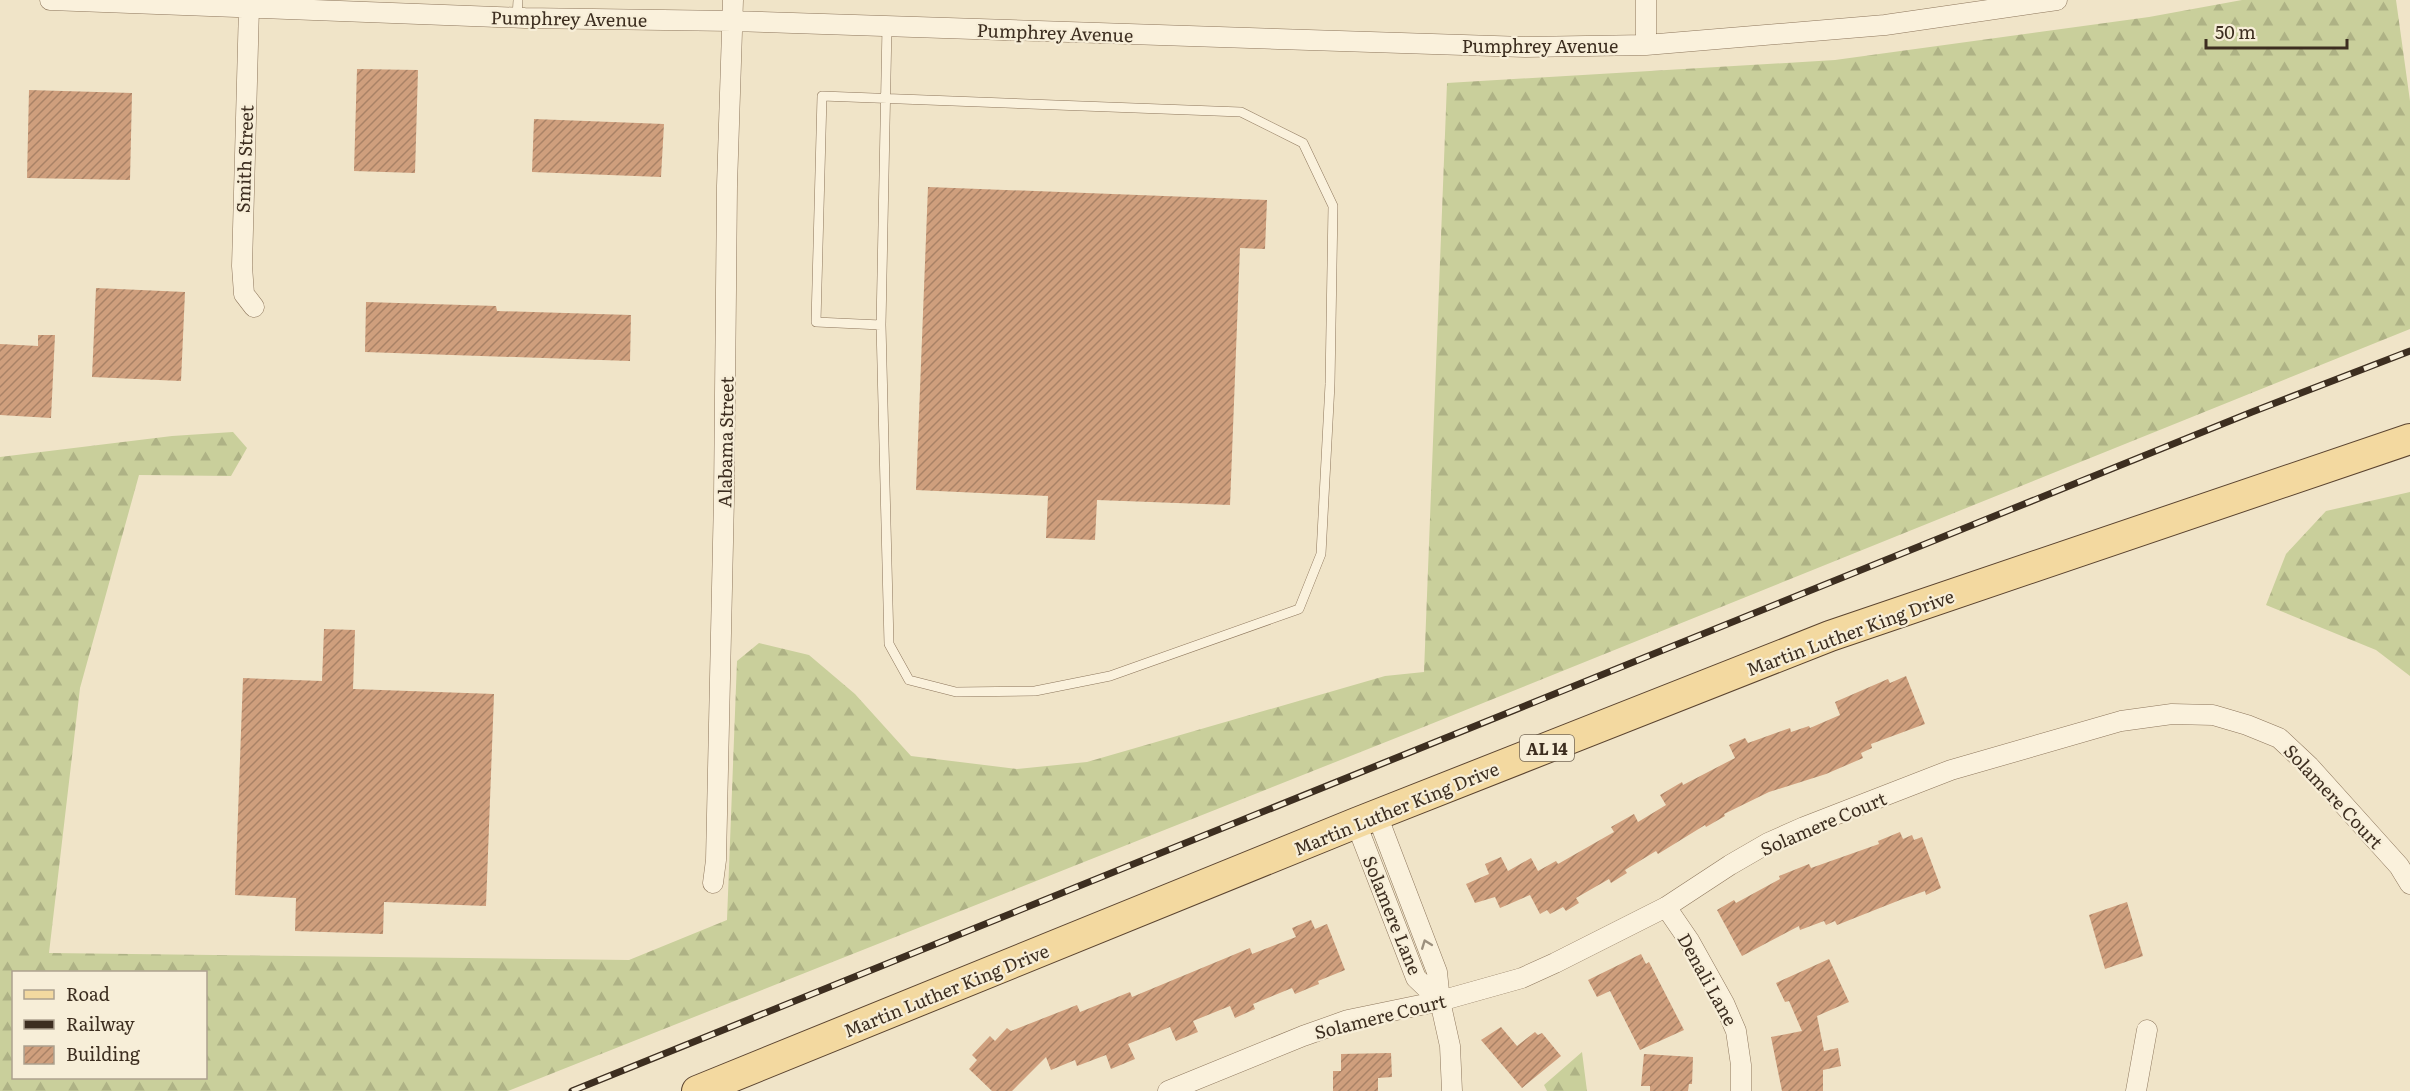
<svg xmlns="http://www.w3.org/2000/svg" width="2410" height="1091" font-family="Literata,serif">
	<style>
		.forest { fill: url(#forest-firs); fill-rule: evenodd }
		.building { fill: url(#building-hatch) }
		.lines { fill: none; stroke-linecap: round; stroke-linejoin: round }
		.service-casing { stroke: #8d765c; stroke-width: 10 }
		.minor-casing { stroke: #8d765c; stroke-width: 21 }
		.primary-casing { stroke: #5b4430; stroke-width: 32 }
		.service { stroke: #faf1dc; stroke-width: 9 }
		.minor { stroke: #faf1dc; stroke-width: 20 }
		.primary { stroke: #f3d9a0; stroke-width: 30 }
		.rail-casing { stroke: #3d2e20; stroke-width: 7 }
		.rail { stroke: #f7eed8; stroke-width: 4.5; stroke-dasharray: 14; stroke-linecap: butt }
		.oneway { stroke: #9c907e }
		.labels { text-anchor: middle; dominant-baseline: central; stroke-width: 4.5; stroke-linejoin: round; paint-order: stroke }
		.shield { fill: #f7eed8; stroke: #756857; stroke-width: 1.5 }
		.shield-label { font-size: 16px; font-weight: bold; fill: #3d2e20 }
		.street-label { font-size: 18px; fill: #3d2e20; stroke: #f7eed8 }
	</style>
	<defs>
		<pattern id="forest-firs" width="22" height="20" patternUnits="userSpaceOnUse" patternTransform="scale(1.5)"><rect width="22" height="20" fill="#c9cf9b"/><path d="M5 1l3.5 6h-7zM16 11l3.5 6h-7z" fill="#aeb285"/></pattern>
		<pattern id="building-hatch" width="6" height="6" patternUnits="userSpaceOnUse" patternTransform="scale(1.5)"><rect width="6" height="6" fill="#cf9f7d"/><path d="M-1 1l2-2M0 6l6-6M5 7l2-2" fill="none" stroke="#a98266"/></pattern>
	</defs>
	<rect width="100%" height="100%" fill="#f0e4c8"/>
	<path class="forest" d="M 2242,0 L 2396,0 L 2410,101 L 2410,329 L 1421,728 L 508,1091 L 0,1091 L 0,457 L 172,436 L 233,432 L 247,448 L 231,476 L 139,475 L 80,688 L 49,953 L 629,960 L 727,920 L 737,661 L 759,643 L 809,655 L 855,694 L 911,756 L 1017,769 L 1087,762 L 1385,676 L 1424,672 L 1447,83 L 1835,60 L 2149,17 ZM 206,972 L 206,1078 L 14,1078 L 14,972 Z
		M 2410,492 L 2410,676 L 2376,650 L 2266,605 L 2286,554 L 2326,511 Z
		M 1582,1052 L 1587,1091 L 1547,1091 L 1544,1085 Z"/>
	<path class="building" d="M 357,69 L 418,70 L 415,173 L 354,171 Z
		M 29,90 L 132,93 L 130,180 L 27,178 Z
		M 534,119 L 664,124 L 661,177 L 532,172 Z
		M 928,187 L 1267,200 L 1265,249 L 1240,248 L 1230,505 L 1097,500 L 1095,540 L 1046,538 L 1048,496 L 916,490 Z
		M 96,288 L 185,292 L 181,381 L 92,377 Z
		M 366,302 L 496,306 L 497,311 L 631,315 L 630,361 L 365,352 Z
		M 38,335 L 55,335 L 51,418 L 0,415 L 0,344 L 38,346 Z
		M 324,629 L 355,630 L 353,689 L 494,694 L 486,906 L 384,902 L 383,934 L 295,931 L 296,898 L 235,895 L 243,678 L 322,681 Z
		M 1906,676 L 1925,724 L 1871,744 L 1872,748 L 1861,753 L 1863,758 L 1826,774 L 1769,792 L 1724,814 L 1725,816 L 1706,827 L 1705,825 L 1658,854 L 1656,851 L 1625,870 L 1627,873 L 1611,883 L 1609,879 L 1576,898 L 1579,903 L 1566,911 L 1563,907 L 1550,914 L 1547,910 L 1540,914 L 1530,895 L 1500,908 L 1495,897 L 1475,903 L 1466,884 L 1489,874 L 1485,864 L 1501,857 L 1508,871 L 1531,858 L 1538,871 L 1556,861 L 1558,864 L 1614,832 L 1611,827 L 1634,814 L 1638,822 L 1666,805 L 1660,795 L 1682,782 L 1683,785 L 1735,758 L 1729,745 L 1745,738 L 1748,743 L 1790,728 L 1791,732 L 1809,726 L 1810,728 L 1840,715 L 1835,702 L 1888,679 L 1890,683 Z
		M 1900,832 L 1903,839 L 1912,835 L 1914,840 L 1922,837 L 1941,888 L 1926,895 L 1925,891 L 1900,900 L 1837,925 L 1835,921 L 1826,925 L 1824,921 L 1800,930 L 1799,926 L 1742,956 L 1717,910 L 1734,900 L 1736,903 L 1780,879 L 1779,876 L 1809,864 L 1811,868 L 1879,844 L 1878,841 Z
		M 2127,902 L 2143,956 L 2105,969 L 2089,915 Z
		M 1311,920 L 1315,929 L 1327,924 L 1345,970 L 1318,981 L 1319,984 L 1295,994 L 1292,988 L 1253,1004 L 1255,1009 L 1235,1018 L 1230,1006 L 1193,1021 L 1198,1032 L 1176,1041 L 1170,1027 L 1128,1044 L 1135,1059 L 1111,1069 L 1106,1055 L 1077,1066 L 1075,1060 L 1051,1070 L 1046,1057 L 1012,1091 L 992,1091 L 969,1069 L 977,1060 L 972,1055 L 990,1036 L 995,1041 L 1007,1028 L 1011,1031 L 1077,1005 L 1080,1012 L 1130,992 L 1132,997 L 1250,948 L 1252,954 L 1296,937 L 1292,928 Z
		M 1641,954 L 1646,964 L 1649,962 L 1684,1030 L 1640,1050 L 1610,991 L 1597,997 L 1588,980 Z
		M 1829,959 L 1849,1002 L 1817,1016 L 1824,1051 L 1838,1048 L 1841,1066 L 1823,1070 L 1823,1091 L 1782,1091 L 1771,1037 L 1802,1031 L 1789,1001 L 1785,1002 L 1776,983 Z
		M 1501,1027 L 1517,1046 L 1535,1032 L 1538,1035 L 1542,1033 L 1561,1056 L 1522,1088 L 1481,1040 Z
		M 1391,1053 L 1392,1077 L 1378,1078 L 1378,1091 L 1333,1091 L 1333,1071 L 1341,1071 L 1341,1054 Z
		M 1644,1054 L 1693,1057 L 1692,1084 L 1689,1084 L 1688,1091 L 1650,1091 L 1650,1086 L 1641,1086 Z"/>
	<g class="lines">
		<defs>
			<path id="service" d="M 517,18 L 518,0
				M 881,325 L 889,644 L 909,680 L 956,692 L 1035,691 L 1110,676 L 1299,609 L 1321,554 L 1330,384 L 1333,206 L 1303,143 L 1241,112 L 822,96 L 816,322 L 881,325 L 887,26"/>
			<path id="minor" d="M 50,0 L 525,18 L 732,21 L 1525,47 L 1646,45 L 1885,25 L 2057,0
				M 1646,0 L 1646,45
				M 249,7 L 242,266 L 244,294 L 254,307
				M 1377,815 L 1437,972 L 1440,1001 L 1450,1046 L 1452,1091
				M 1356,823 L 1416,978 L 1440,1001
				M 713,883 L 716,860 L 724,497 L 727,186 L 733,0
				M 1666,907 L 1690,942 L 1724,1003 L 1736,1031 L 1741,1065 L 1741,1091
				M 1168,1091 L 1303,1036 L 1348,1020 L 1440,1001 L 1522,978 L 1555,963 L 1666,907 L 1730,865 L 1768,843 L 1804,827 L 1951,770 L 2121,721 L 2172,714 L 2213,715 L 2247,725 L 2279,738 L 2309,766 L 2399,866 L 2410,884
				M 2136,1091 L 2147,1030"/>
			<path id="primary" d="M 697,1091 L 1356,823 L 1830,636 L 2410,439"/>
		</defs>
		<use href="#service" class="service-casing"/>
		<use href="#minor" class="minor-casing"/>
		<use href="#primary" class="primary-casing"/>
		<use href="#service" class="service"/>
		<use href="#minor" class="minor"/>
		<use href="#primary" class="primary"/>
		<defs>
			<path id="rail" d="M 572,1091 L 2252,412 L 2410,351"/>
		</defs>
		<use href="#rail" class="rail-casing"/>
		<use href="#rail" class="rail"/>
	</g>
	<defs><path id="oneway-chevron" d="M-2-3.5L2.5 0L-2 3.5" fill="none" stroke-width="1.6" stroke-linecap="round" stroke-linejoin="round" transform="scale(1.5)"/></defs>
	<use class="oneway" href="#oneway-chevron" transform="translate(1426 944) rotate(-111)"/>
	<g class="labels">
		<rect class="shield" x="1520" y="735" width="54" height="26" rx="4.5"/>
		<g class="shield-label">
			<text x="1547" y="748">AL 14</text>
		</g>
		<g class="street-label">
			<text transform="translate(569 18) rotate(1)">Pumphrey Avenue</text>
			<text transform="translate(1055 32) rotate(2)">Pumphrey Avenue</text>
			<text x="1540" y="45">Pumphrey Avenue</text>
			<text transform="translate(244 159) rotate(-88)">Smith Street</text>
			<text transform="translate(725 442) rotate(-89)">Alabama Street</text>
			<text transform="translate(1850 632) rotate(-20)">Martin Luther King Drive</text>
			<text transform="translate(2334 796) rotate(47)">Solamere Court</text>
			<text transform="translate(1396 808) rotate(-22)">Martin Luther King Drive</text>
			<text transform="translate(1823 823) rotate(-23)">Solamere Court</text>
			<text transform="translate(1393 915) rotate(68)">Solamere Lane</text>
			<text transform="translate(1708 979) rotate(61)">Denali Lane</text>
			<text transform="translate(946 990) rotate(-22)">Martin Luther King Drive</text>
			<text transform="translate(1380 1016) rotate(-14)">Solamere Court</text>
		</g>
	</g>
	<rect x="12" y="971" width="195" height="108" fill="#f7eed8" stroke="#ada18e" stroke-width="1.5"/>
	<rect x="24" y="990" width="30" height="9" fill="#f3d9a0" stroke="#ada18e" stroke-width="1.5"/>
	<text x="66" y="1001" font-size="18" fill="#3d2e20">Road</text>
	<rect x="24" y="1020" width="30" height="9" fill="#3d2e20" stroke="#ada18e" stroke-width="1.5"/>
	<text x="66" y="1031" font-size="18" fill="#3d2e20">Railway</text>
	<rect x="24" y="1046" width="30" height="18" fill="url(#building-hatch)" stroke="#ada18e" stroke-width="1.5"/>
	<text x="66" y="1061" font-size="18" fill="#3d2e20">Building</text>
	<path d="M2206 39v9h141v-9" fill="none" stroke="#3d2e20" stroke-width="3"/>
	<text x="2215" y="39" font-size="18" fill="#3d2e20" stroke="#f7eed8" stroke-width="4.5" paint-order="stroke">50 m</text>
</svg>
